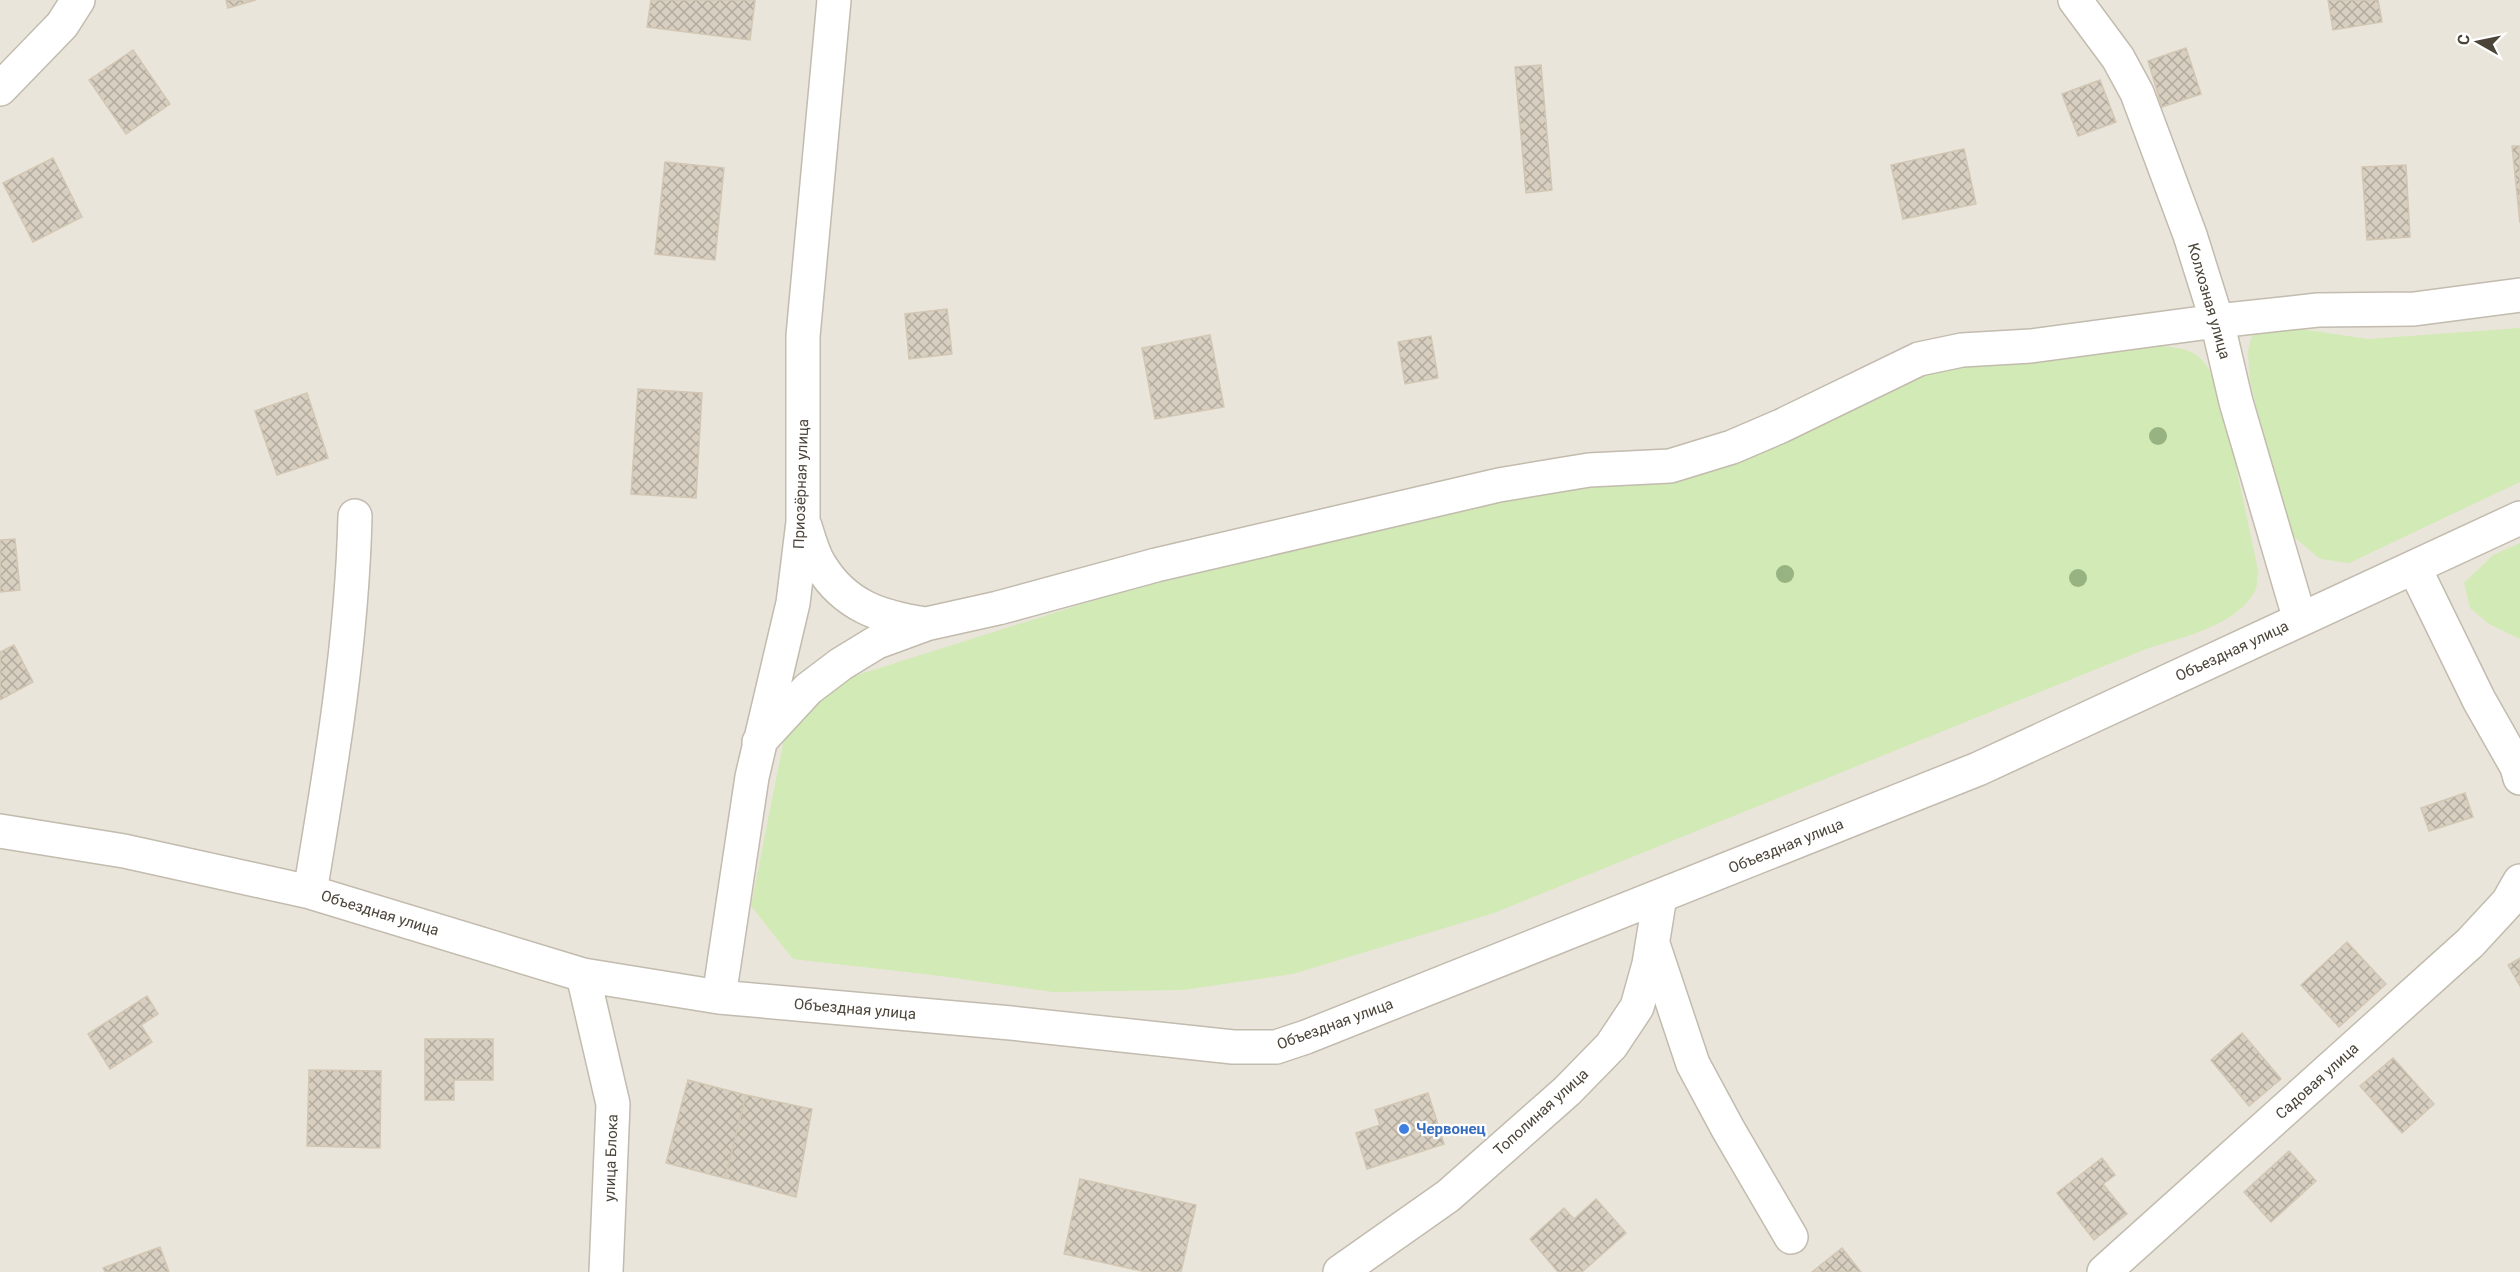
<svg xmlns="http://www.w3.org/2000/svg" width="2520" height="1272" font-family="Roboto,sans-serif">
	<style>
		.residential { fill: #eae5da }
		.grass { fill: #d2eab5 }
		.building { fill: url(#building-cross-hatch); stroke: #d3c7b4; stroke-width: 1.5 }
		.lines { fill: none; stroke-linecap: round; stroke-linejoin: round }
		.minor-casing { stroke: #c2bbae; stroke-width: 36 }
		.minor { stroke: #fff; stroke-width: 33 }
		.tree { fill: #97b381 }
		.shop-dot { fill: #3f7fe0; stroke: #fff; stroke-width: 2 }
		.labels { text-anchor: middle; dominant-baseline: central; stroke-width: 4.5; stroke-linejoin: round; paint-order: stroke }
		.street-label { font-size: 15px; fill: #4b4439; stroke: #fff }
		.shop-label { font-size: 15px; font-weight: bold; fill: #366cbe; stroke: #fff; text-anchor: start }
	</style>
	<defs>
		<pattern id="building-cross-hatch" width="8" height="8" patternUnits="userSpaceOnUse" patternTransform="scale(1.5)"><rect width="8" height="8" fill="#d8cfc1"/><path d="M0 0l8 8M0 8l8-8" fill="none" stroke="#b1aa9e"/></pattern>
	</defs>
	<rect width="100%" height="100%" fill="#f6f3ec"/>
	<path class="residential" d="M 0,0 L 2520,0 L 2520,1272 L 0,1272 Z"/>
	<path class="grass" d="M 2254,326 L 2281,326 L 2368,339 L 2520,328 L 2520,482 L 2349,563 L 2320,559 L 2293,536 L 2276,495 L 2250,380 L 2248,352 Z
		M 2154,345 C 2195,350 2199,349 2219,387 L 2258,570 C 2257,577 2258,587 2254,593 C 2233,627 2182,637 2146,649 L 1494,913 L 1293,974 L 1183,990 L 1053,992 L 941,976 L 793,959 L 751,906 L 786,729 L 848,678 L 1120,592 L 1564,486 L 1914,377 L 2016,358 Z
		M 2520,543 L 2520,639 L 2489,624 L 2470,608 L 2464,583 L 2493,555 Z"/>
	<path class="building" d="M 226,0 L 256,0 L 228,8 Z
		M 651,0 L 755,0 L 750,40 L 647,27 Z
		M 2328,0 L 2378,0 L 2382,22 L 2333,30 Z
		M 2186,48 L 2201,94 L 2162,107 L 2148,61 Z
		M 133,50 L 170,104 L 126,134 L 89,80 Z
		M 1541,65 L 1552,190 L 1526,193 L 1515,67 Z
		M 2100,80 L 2116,122 L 2078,136 L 2062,94 Z
		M 2512,146 L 2520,146 L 2520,223 Z
		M 1964,149 L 1976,204 L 1903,219 L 1891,165 Z
		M 53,158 L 82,217 L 33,242 L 3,183 Z
		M 665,162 L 724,168 L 715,260 L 655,254 Z
		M 2406,165 L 2410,237 L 2367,240 L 2362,167 Z
		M 947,309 L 952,354 L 909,359 L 905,314 Z
		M 1210,335 L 1224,407 L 1155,419 L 1142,348 Z
		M 1431,336 L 1438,378 L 1405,384 L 1398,342 Z
		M 638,389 L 702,393 L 696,498 L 631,494 Z
		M 307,393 L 328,458 L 277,475 L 255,411 Z
		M 15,539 L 20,590 L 0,592 L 0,540 Z
		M 14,645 L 33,682 L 0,700 L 0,652 Z
		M 2465,793 L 2473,817 L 2429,831 L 2421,808 Z
		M 2347,942 L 2386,984 L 2339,1027 L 2301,985 Z
		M 2520,958 L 2520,986 L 2508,965 Z
		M 147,996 L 158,1014 L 141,1025 L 152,1042 L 110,1069 L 88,1034 Z
		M 2242,1033 L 2281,1079 L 2249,1106 L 2211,1060 Z
		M 425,1039 L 493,1039 L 493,1080 L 454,1080 L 454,1100 L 425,1100 Z
		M 2393,1058 L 2434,1104 L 2402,1133 L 2360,1086 Z
		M 309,1070 L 381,1071 L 380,1148 L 307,1146 Z
		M 688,1080 L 746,1095 L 725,1178 L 666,1163 Z
		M 1428,1093 L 1444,1144 L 1367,1169 L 1356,1133 L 1380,1125 L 1375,1110 Z
		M 746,1095 L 812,1109 L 796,1197 L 725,1178 Z
		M 2289,1151 L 2316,1181 L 2271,1222 L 2244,1192 Z
		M 2102,1158 L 2115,1175 L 2103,1184 L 2127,1214 L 2094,1240 L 2057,1193 Z
		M 1080,1179 L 1196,1205 L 1181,1272 L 1146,1272 L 1064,1254 Z
		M 1596,1199 L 1626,1233 L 1582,1272 L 1558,1272 L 1530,1239 L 1564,1208 L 1574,1219 Z
		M 160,1247 L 169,1272 L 105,1272 L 103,1268 Z
		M 1842,1248 L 1861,1272 L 1812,1272 Z"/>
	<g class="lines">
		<defs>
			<path id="minor" d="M 2075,0 L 2118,58 L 2137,93 L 2190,235 L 2217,321 L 2236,402 L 2300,620
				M 0,89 L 62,25 L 78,0
				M 805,526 C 809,539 813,554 820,565 C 845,606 880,617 925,624
				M 2414,567 L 2479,700 L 2517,767 L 2520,778
				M 759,742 L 808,689 L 841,664 L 877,642 L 926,624 L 998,608 L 1156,565 L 1499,485 L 1589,470 L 1670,466 L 1732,447 L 1781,426 L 1919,359 L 1962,350 L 2031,346 L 2217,321 L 2318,310 L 2414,309 L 2520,295
				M 0,831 L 124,851 L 310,892 L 583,975 L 719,997 L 1011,1023 L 1233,1047 L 1276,1047 L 1306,1037 L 1978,769 L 2520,518
				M 310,892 C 331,767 352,643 355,516
				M 1653,944 L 1693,1064 L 1728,1129 L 1791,1237
				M 583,975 L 613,1104 L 606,1272
				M 719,997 L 752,777 L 793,603 L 803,522 L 803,336 L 834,0
				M 1340,1272 L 1448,1196 L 1567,1091 L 1611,1046 L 1637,1007 L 1649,964 L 1660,896
				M 2104,1272 L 2470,943 L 2508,902 L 2520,881"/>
		</defs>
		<use href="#minor" class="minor-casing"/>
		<use href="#minor" class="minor"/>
	</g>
	<g class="tree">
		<circle cx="2158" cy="436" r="9"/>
		<circle cx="1785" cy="574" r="9"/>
		<circle cx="2078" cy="578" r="9"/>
	</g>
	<circle class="shop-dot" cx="1404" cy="1129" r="6"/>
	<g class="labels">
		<g class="street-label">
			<text transform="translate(2209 301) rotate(74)">Колхозная улица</text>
			<text transform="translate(801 484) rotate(-88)">Приозёрная улица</text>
			<text transform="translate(2232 651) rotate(-25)">Объездная улица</text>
			<text transform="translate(1786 846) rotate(-22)">Объездная улица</text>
			<text transform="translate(380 913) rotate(17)">Объездная улица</text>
			<text transform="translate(855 1009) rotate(5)">Объездная улица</text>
			<text transform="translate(1335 1024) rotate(-20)">Объездная улица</text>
			<text transform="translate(2317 1081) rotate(-42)">Садовая улица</text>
			<text transform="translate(1541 1112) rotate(-42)">Тополиная улица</text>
			<text transform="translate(611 1158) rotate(-88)">улица Блока</text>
		</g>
		<g class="shop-label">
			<text x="1416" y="1129">Червонец</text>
		</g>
	</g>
	<g transform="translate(2478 42) rotate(279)" stroke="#ffffff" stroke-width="4.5" paint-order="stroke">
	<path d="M0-4.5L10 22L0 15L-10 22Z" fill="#4b4439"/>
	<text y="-9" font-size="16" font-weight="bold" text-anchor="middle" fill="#4b4439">С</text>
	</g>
</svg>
